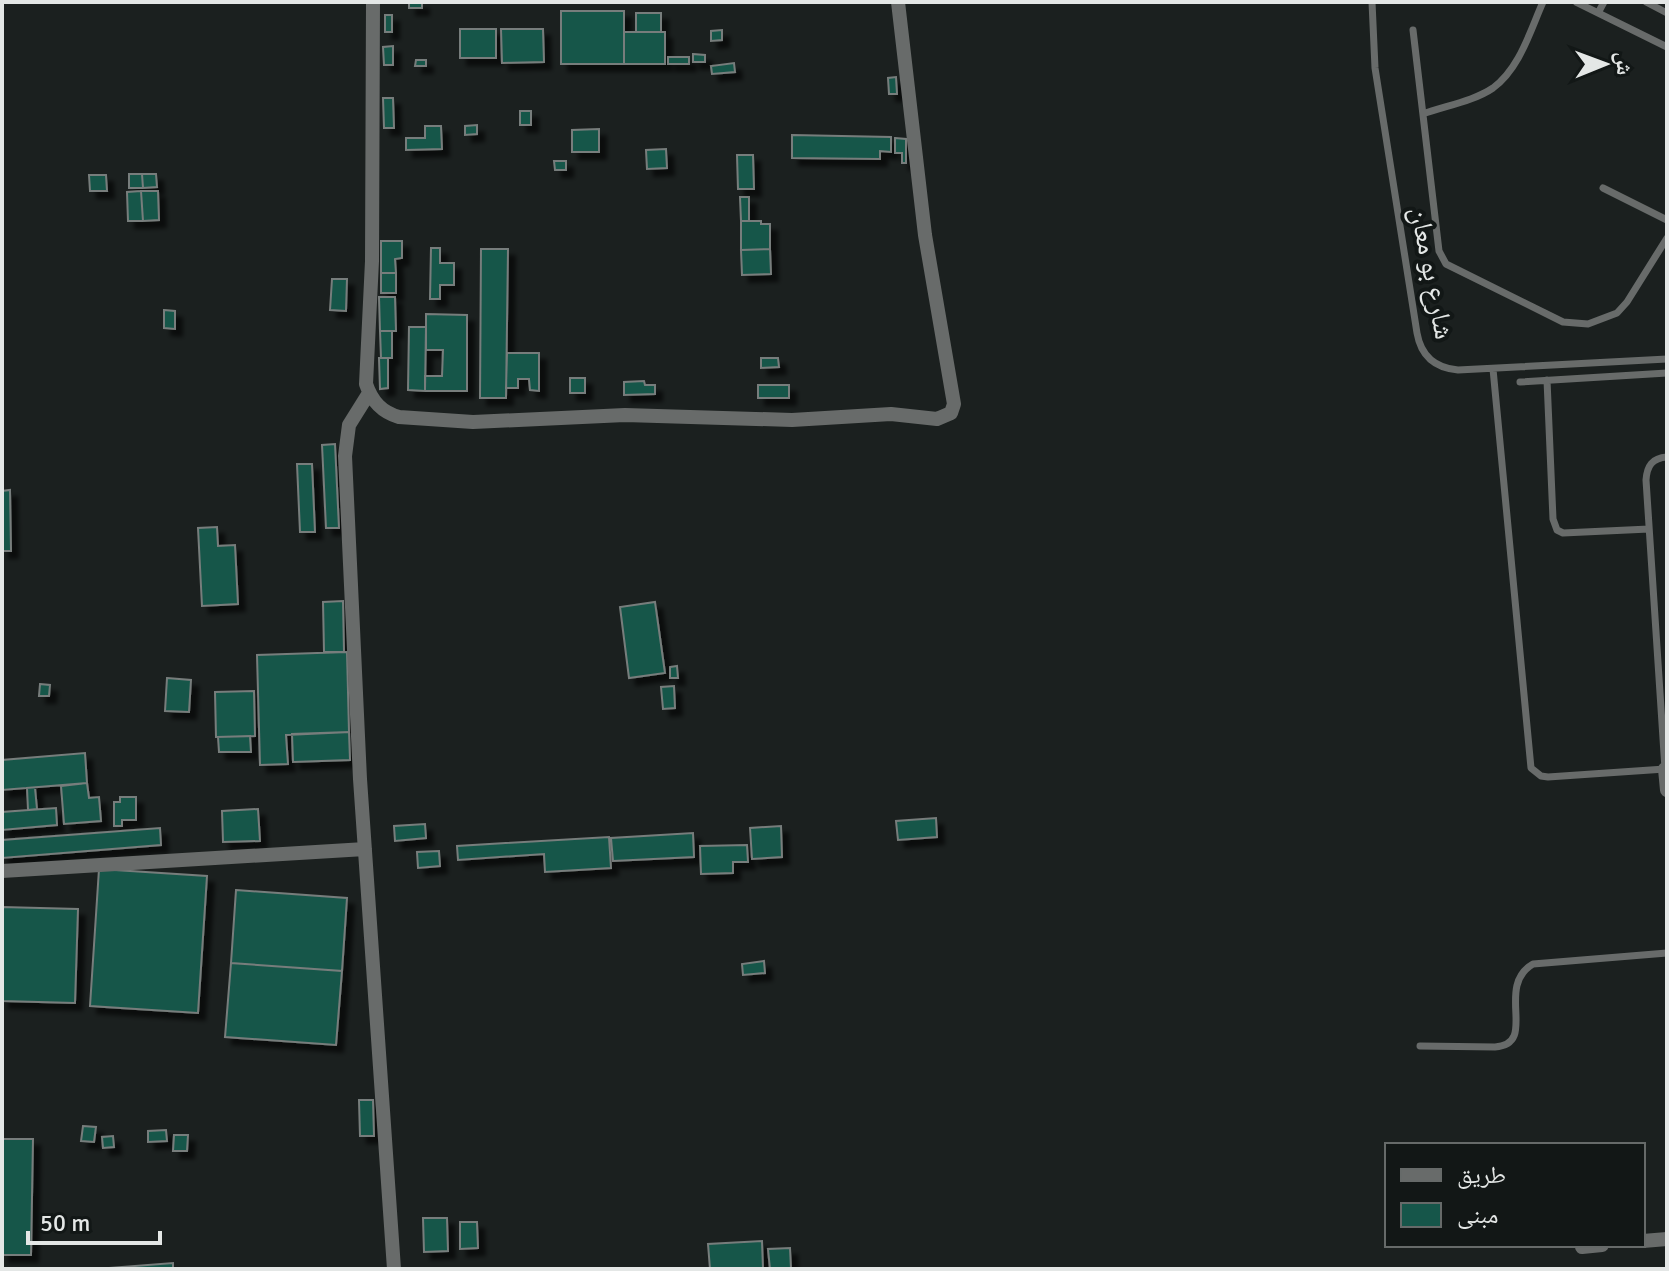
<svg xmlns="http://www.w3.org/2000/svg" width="1669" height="1271" font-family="Signika,'Noto Naskh Arabic',sans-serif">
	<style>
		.building { fill: #16564a; stroke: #777d7b; stroke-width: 2; filter: url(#shadow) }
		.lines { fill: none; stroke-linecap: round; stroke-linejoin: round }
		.service { stroke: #686b6a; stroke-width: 7 }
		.minor { stroke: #686b6a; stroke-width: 14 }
		.labels { text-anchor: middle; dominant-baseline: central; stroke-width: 8; stroke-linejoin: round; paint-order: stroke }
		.street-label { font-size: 28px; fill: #e4e7e6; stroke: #121716 }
	</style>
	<defs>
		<filter id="shadow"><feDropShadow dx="7" dy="7" stdDeviation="2" flood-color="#0009"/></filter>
	</defs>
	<rect width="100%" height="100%" fill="#1b201f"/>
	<path class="building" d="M 409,2 L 422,2 L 422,8 L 409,8 Z
		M 561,11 L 624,11 L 624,64 L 561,64 Z
		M 636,13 L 661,13 L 661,32 L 636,32 Z
		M 385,15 L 392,15 L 392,32 L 385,32 Z
		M 460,29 L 496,29 L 496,58 L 460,58 Z
		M 501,29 L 543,29 L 544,62 L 502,63 Z
		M 722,30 L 722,40 L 711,41 L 711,31 Z
		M 624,32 L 665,32 L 665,64 L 624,64 Z
		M 393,46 L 393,65 L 384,65 L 383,47 Z
		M 693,54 L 705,55 L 705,62 L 693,62 Z
		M 668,57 L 689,57 L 689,64 L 668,64 Z
		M 416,60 L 426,60 L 426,66 L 415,66 Z
		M 734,63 L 735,72 L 712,74 L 711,66 Z
		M 896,77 L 897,94 L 889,94 L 888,78 Z
		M 383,98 L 393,98 L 394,128 L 384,128 Z
		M 520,111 L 531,111 L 531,125 L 520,125 Z
		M 477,125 L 477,134 L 465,135 L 465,126 Z
		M 425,126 L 441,126 L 442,149 L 406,150 L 406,138 L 425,138 Z
		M 599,129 L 599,152 L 572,152 L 572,130 Z
		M 792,135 L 891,137 L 891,152 L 880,151 L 880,159 L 792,158 Z
		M 895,138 L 906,139 L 906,163 L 902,163 L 902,153 L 895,153 Z
		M 666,149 L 667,168 L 647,169 L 646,150 Z
		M 737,155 L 753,155 L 754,189 L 738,189 Z
		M 554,161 L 566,161 L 566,170 L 555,170 Z
		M 129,174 L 142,174 L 143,188 L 129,188 Z
		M 142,174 L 156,174 L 157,187 L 143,188 Z
		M 89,175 L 106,175 L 107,191 L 90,191 Z
		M 141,191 L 143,221 L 128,221 L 127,192 Z
		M 141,191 L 158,191 L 159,220 L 143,221 Z
		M 740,197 L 749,197 L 749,221 L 741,221 Z
		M 741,221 L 761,221 L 761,224 L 770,224 L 770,249 L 741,250 Z
		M 381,241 L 402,241 L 402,258 L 395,259 L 396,273 L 381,273 Z
		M 431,248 L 440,248 L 440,263 L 454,263 L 454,285 L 440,285 L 440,299 L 430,299 Z
		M 481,249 L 508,249 L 506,398 L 480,398 Z
		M 770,249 L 771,274 L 742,275 L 741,250 Z
		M 381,273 L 396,273 L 396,293 L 381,293 Z
		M 332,279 L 347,279 L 346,311 L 330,310 Z
		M 379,297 L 395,297 L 396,331 L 380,331 Z
		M 164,310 L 175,311 L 175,329 L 164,328 Z
		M 426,314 L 467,315 L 467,391 L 425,391 L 425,376 L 442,376 L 443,350 L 426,350 Z
		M 409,327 L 426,327 L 425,391 L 408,390 Z
		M 380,331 L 392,331 L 392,358 L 381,358 Z
		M 507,353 L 539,353 L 539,391 L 530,390 L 529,379 L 518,379 L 518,388 L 506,388 Z
		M 379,358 L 388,358 L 388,388 L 380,389 Z
		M 761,358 L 778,358 L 779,367 L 761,368 Z
		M 570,378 L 585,378 L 585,393 L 570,393 Z
		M 644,381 L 645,385 L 655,385 L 655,394 L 624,395 L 624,382 Z
		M 758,385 L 789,385 L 789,398 L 758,398 Z
		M 335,444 L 339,528 L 326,528 L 322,445 Z
		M 297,464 L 312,464 L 315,532 L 300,532 Z
		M 10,490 L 11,551 L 2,551 L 2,491 Z
		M 217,527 L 218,546 L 235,545 L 238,604 L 202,606 L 198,528 Z
		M 343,601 L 344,652 L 324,652 L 323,602 Z
		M 655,602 L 665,673 L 629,678 L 620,607 Z
		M 347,652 L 349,732 L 286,735 L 288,764 L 260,765 L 257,655 Z
		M 677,666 L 678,678 L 670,678 L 670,667 Z
		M 167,678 L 191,680 L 189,712 L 165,711 Z
		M 40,684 L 50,685 L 49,696 L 39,696 Z
		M 674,686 L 675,708 L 663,709 L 661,687 Z
		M 254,691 L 255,736 L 216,737 L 215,692 Z
		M 349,732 L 350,760 L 293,762 L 292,734 Z
		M 250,736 L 251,752 L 219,752 L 218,737 Z
		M 85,753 L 87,783 L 2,790 L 2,760 Z
		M 87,783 L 89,798 L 99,797 L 101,821 L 64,824 L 61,786 Z
		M 27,788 L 35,788 L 37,809 L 28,810 Z
		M 120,797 L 136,797 L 136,820 L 122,820 L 122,826 L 114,826 L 114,802 L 120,802 Z
		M 56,808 L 57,825 L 2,830 L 2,812 Z
		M 258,809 L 260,841 L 223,842 L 222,811 Z
		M 936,818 L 937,837 L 898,840 L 896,821 Z
		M 425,824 L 426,838 L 395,841 L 394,826 Z
		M 781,826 L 782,857 L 752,859 L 750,828 Z
		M 160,828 L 161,845 L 2,858 L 2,840 Z
		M 693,833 L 694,857 L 613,861 L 611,838 Z
		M 609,837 L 611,868 L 545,872 L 544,854 L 458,860 L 457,846 Z
		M 747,845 L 748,862 L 733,862 L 733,873 L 701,874 L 700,846 Z
		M 439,851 L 440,866 L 418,868 L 417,852 Z
		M 99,869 L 207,876 L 198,1013 L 90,1006 Z
		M 236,890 L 347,898 L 342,971 L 231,963 Z
		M 2,907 L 78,909 L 75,1003 L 2,1001 Z
		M 764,961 L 765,973 L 743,975 L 742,964 Z
		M 231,963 L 342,971 L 336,1045 L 225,1037 Z
		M 359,1100 L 373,1100 L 374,1136 L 360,1136 Z
		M 83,1126 L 96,1127 L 94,1142 L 81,1141 Z
		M 166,1130 L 167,1141 L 148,1142 L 148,1131 Z
		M 174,1135 L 188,1135 L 187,1151 L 173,1151 Z
		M 113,1136 L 114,1147 L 103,1148 L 102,1137 Z
		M 2,1139 L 33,1139 L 31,1255 L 2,1255 Z
		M 423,1218 L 447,1218 L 448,1251 L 424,1252 Z
		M 460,1222 L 477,1222 L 478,1248 L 460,1249 Z
		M 762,1241 L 763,1269 L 710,1269 L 708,1244 Z
		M 790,1248 L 791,1269 L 770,1269 L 768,1249 Z
		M 173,1263 L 173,1269 L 96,1269 Z"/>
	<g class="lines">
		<path class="service" d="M 1372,2 L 1375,68 L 1417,333 C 1421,356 1435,368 1458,370 L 1667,359
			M 1576,2 L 1667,47
			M 1646,2 L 1667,13
			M 1598,13 L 1604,2
			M 1413,30 L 1439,251 L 1446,264 L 1563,322 L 1588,324 L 1617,313 L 1627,302 L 1667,238
			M 1423,114 C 1445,106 1474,101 1493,88 C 1520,68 1530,31 1543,2
			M 1603,188 L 1667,220
			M 1493,369 L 1531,768 L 1541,776 L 1548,777 L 1665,769
			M 1547,380 L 1553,519 L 1557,530 L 1563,533 L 1649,529
			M 1520,382 L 1667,373
			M 1665,769 L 1646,480 C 1647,466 1652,458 1667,457
			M 1420,1046 L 1495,1047 C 1539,1044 1494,987 1533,964 L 1667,953"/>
		<path class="minor" d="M 373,2 L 372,261 L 366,384 C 372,402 382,412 399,417 L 473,422 L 625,415 L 792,420 L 891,414 L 937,419 L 951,413 L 954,404 L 925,235 L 898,2
			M 369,393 L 349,425 L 345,456 L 360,779 L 394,1269
			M 1665,769 L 1667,790
			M 2,871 L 365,849
			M 1643,1241 L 1667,1239
			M 1582,1247 L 1602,1245"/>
	</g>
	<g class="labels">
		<g class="street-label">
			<text transform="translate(1432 273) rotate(79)">شارع بو معان</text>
		</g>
	</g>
	<rect width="1669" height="1271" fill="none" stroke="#e4e7e6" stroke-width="8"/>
	<rect x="1385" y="1143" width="260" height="104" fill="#121716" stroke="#666a69" stroke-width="2"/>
	<rect x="1401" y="1169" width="40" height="12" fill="#686b6a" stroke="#666a69" stroke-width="2"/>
	<text x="1457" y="1183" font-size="24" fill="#e4e7e6">طريق</text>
	<rect x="1401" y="1203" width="40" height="24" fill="#16564a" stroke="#666a69" stroke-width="2"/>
	<text x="1457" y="1223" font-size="24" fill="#e4e7e6">مبنى</text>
	<g transform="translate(1605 64) rotate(89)" stroke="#121716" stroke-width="6" paint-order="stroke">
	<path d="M0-6L14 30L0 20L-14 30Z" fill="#e4e7e6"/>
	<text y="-12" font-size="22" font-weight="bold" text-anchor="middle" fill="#e4e7e6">ش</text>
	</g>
	<path d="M28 1231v12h132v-12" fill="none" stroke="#e4e7e6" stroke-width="4"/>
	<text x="40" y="1231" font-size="24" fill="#e4e7e6" stroke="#121716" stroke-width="6" paint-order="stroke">50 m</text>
</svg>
